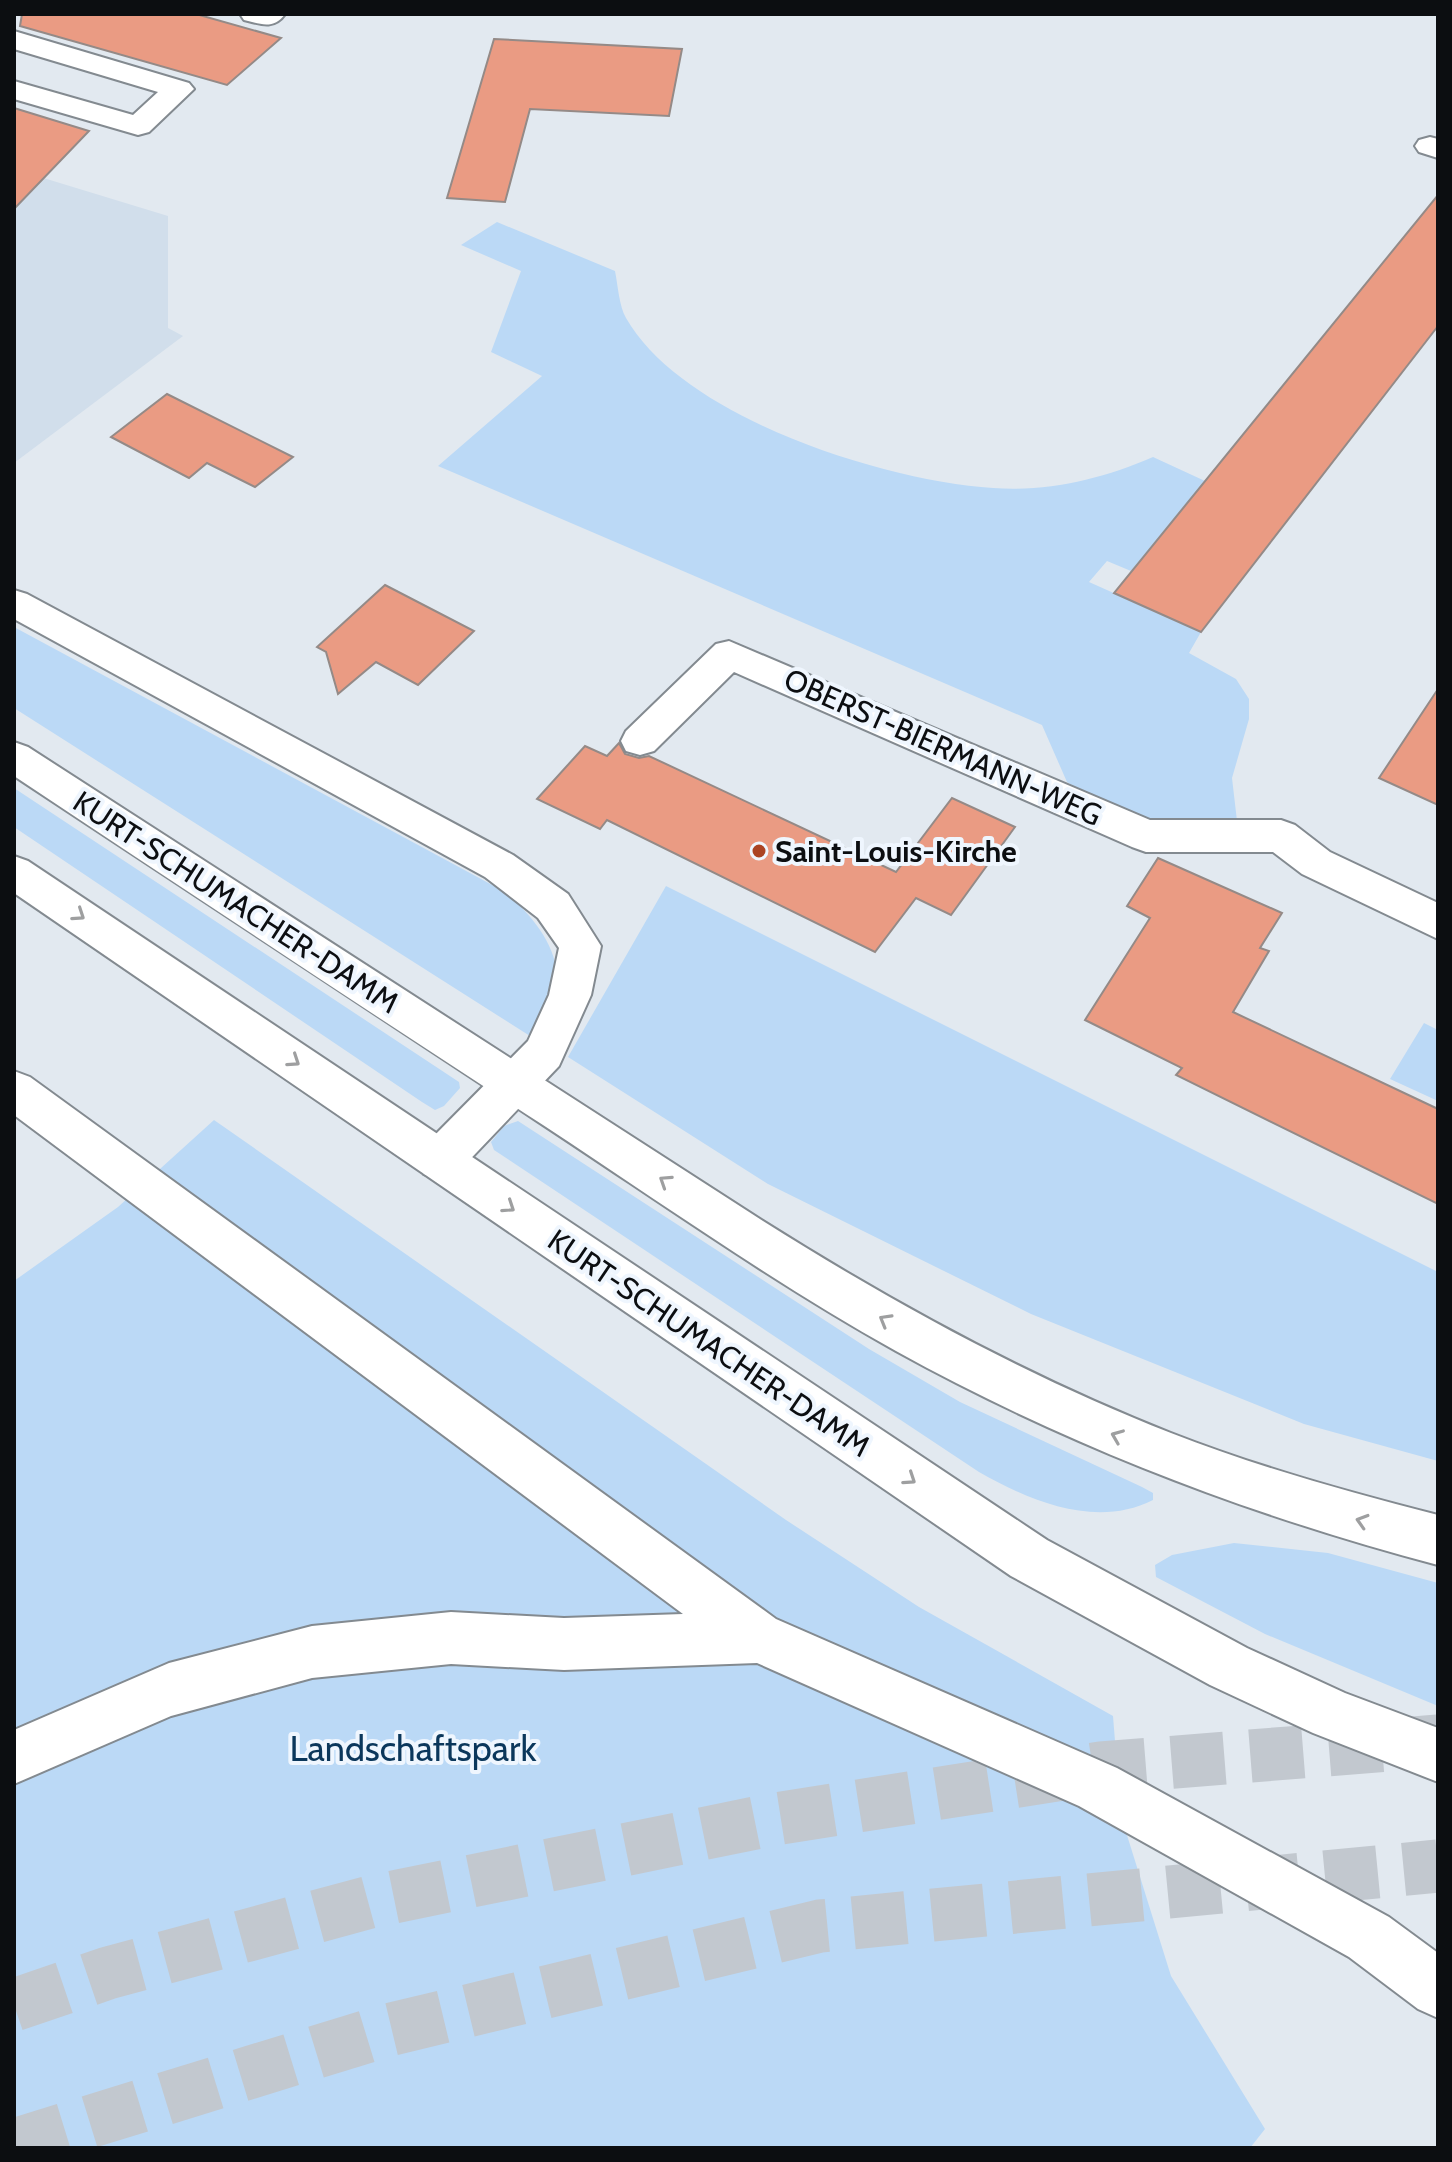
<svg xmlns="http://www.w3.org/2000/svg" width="1452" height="2162" font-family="Cabin,sans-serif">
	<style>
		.built { fill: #d1deeb }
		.green { fill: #bbd9f6 }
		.building { fill: #ea9b83; stroke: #948a87; stroke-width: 2 }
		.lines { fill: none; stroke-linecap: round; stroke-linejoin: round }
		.highway-tunnel { stroke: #c2c8cf; stroke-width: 53; stroke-dasharray: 53 26; stroke-linecap: butt }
		.minor-casing { stroke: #838a90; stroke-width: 4 }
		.major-casing { stroke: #838a90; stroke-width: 4 }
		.minor { fill: #fff; fill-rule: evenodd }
		.major { fill: #fff; fill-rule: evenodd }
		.oneway { stroke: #9e9fa0 }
		.poi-dot { fill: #ab4323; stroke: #eff6fe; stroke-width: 3 }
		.labels { text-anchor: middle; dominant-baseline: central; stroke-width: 8; stroke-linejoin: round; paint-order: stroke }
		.street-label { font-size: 30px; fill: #0c0e11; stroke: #eff6fe }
		.poi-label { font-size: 30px; font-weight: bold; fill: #0c0e11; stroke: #eff6fe; text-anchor: start }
		.near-park-label { font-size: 36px; fill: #0b375b; stroke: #eff6fe }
	</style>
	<rect width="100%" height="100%" fill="#e2e9f0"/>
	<path class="built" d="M 14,169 L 168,216 L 168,328 L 183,336 L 14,463 Z"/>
	<path class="green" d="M 497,222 L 615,271 C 618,286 619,306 626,318 C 683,418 885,481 993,488 C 1049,492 1102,479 1153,457 L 1205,481 L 1131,571 L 1107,561 L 1089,582 L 1201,632 L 1189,653 L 1236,679 L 1249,699 L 1249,719 L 1232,778 L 1237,821 L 1174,830 L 1108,808 L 1067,782 L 1042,725 L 438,466 L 542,376 L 491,352 L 521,271 L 461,245 Z
		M 14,627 L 507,893 C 530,914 563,950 555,985 C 550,1002 538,1020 530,1036 L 14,708 Z
		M 14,788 L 459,1082 L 460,1088 L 444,1106 L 435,1110 L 422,1102 L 14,827 Z
		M 666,886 L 1438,1272 L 1438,1461 L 1304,1424 L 1031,1314 L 768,1184 L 568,1057 Z
		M 1424,1023 L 1438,1030 L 1438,1101 L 1390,1079 Z
		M 214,1120 L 786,1520 L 919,1607 L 1113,1716 L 1121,1816 L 1171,1976 L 1265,2129 L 1250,2148 L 14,2148 L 14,1281 L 118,1207 Z
		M 518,1121 L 869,1349 L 960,1402 L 1142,1487 L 1153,1493 L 1153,1500 C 1096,1529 1030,1501 979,1472 L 494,1150 L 491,1142 L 504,1126 Z
		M 1234,1543 L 1328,1553 L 1438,1583 L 1438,1706 L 1265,1634 L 1156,1577 L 1155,1565 L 1172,1555 Z"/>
	<path class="building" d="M 22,14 L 196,14 L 281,38 L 227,85 L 20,26 Z
		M 494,39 L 682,49 L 669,116 L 530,109 L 505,202 L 447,198 Z
		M 14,108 L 89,131 L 14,209 Z
		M 1438,195 L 1438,326 L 1201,632 L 1114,593 Z
		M 167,394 L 293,457 L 255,487 L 207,463 L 189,478 L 111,437 Z
		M 385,585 L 474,631 L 418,685 L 376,662 L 338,694 L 326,652 L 317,647 Z
		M 1438,689 L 1438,805 L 1379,778 Z
		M 619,743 L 625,754 L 639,758 L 649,756 L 896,872 L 952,798 L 1015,827 L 951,915 L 916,898 L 875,952 L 607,820 L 600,829 L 537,799 L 585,746 L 607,756 Z
		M 1158,858 L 1282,913 L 1260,948 L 1269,951 L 1233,1012 L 1438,1109 L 1438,1204 L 1176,1075 L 1182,1068 L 1085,1020 L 1150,918 L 1127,906 Z"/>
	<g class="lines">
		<path class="highway-tunnel" d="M 14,2005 L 108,1973 L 374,1901 L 775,1819 L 1101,1768 L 1438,1741
			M 14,2145 L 388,2030 L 820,1926 L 1438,1866"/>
		<defs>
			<path id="minor" d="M 240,14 L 285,14 C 274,30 260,24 244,20 Z
				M 14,31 L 189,83 L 194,89 L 149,132 L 138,135 L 14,99 L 14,81 L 133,115 L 158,92 L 14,49 Z
				M 1430,137 L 1438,139 L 1438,158 L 1419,152 L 1415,146 L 1419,140 Z
				M 14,590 L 27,594 L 513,855 L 568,894 L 601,946 L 591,995 L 559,1066 L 456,1174 L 440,1179 L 424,1174 L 417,1160 L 424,1146 L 528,1041 L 549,995 L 559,948 L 538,918 L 485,877 L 14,619 Z
				M 729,641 L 1150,820 L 1281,820 L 1295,825 L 1330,852 L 1438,903 L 1438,939 L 1302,874 L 1273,852 L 1146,852 L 1132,847 L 734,672 L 654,751 L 640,755 L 626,751 L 621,741 L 626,731 L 716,644 Z
				M 14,1071 L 30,1077 L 776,1619 L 1117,1768 L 1389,1917 L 1438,1953 L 1438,2018 L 1418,2009 L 1349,1957 L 1079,1806 L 757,1663 L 564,1670 L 451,1664 L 312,1678 L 171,1716 L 14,1784 L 14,1730 L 169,1663 L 312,1626 L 451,1612 L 564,1618 L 683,1614 L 14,1115 Z"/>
			<path id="major" d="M 14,742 L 28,747 L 763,1221 C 893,1303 1028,1377 1171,1433 C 1258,1467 1348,1492 1438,1515 L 1438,1565 C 1249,1515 1068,1446 896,1351 C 774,1283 660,1202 543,1125 C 366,1010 190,893 14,776 Z
				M 14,856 L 28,861 L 1047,1540 L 1247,1648 L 1345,1693 L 1438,1728 L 1438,1782 L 1313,1733 L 1210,1685 L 1011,1576 L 14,893 Z"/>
		</defs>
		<use href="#minor" class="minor-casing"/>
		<use href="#major" class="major-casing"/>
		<use href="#minor" class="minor"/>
		<use href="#major" class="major"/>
	</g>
	<defs><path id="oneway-chevron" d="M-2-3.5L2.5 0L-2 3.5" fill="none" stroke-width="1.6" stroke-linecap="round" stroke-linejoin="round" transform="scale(2)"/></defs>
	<g class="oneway">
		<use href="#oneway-chevron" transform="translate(79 915) rotate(34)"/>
		<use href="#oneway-chevron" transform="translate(294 1061) rotate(34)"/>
		<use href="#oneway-chevron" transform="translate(665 1181) rotate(-147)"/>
		<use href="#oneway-chevron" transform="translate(509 1207) rotate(34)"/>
		<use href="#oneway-chevron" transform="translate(885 1320) rotate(-150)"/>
		<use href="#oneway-chevron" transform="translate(1117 1436) rotate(-158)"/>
		<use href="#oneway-chevron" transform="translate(910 1479) rotate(34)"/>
		<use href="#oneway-chevron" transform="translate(1362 1521) rotate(-163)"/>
	</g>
	<circle class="poi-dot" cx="759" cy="851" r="8"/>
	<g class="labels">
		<g class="street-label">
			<text transform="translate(943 747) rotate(24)">OBERST-BIERMANN-WEG</text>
			<text transform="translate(236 902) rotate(33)">KURT-SCHUMACHER-DAMM</text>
			<text transform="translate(709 1343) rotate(34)">KURT-SCHUMACHER-DAMM</text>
		</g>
		<g class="poi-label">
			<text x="775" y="851">Saint-Louis-Kirche</text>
		</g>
		<g class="near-park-label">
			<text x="413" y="1748">Landschaftspark</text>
		</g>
	</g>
	<rect width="1452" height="2162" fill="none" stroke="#0c0e11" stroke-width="32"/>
</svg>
